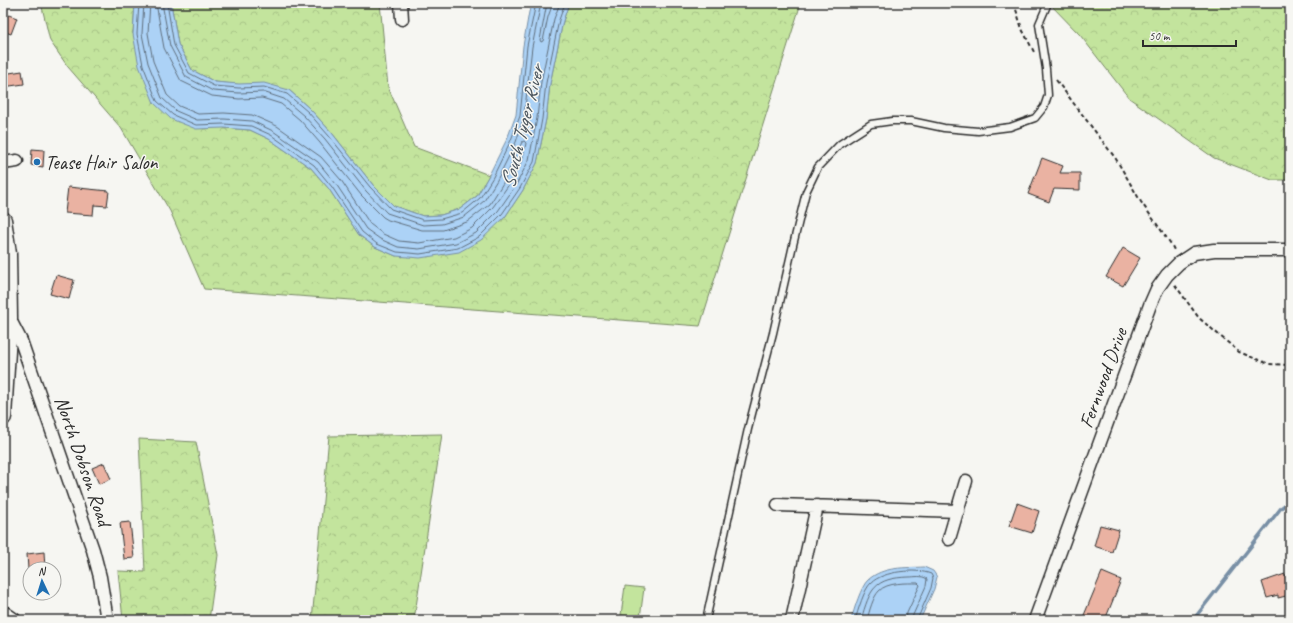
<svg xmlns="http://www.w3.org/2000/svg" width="1293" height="623" font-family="Caveat,sans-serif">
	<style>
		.forest { fill: url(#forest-crowns); stroke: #778864 }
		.garden { fill: #c3e49d; stroke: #778864 }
		.water { fill: #acd2f6; stroke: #788fa5 }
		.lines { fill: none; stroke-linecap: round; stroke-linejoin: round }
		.shore { stroke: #5f6e7c; stroke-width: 1 }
		.stream { stroke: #788fa5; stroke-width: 3.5 }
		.building { fill: #eab2a2; stroke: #2b2b2b }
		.lane-casing { stroke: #2b2b2b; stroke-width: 9 }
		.street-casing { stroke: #2b2b2b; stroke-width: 15 }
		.secondary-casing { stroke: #2b2b2b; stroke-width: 19 }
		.path { stroke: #2b2b2b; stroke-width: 2; stroke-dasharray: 4 3; stroke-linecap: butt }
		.lane { stroke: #f6f6f2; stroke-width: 6 }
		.street { stroke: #f6f6f2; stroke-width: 12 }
		.secondary { stroke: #f6f6f2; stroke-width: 16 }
		.poi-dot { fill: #1f6fb2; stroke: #f6f6f2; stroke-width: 1.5 }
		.labels { text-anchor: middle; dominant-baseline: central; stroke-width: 3; stroke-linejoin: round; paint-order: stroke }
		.poi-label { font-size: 20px; fill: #2b2b2b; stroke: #f6f6f2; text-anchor: start }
		.street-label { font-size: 20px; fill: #2b2b2b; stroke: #f6f6f2 }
		.water-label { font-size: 21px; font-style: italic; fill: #4b555e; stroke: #f6f6f2 }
	</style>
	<defs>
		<pattern id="forest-crowns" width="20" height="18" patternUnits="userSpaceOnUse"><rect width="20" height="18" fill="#c3e49d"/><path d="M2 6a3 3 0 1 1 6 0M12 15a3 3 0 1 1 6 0" fill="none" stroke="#a8c487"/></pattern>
	</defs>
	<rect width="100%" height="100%" fill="#f6f6f2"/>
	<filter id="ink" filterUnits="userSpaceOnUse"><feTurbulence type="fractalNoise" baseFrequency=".025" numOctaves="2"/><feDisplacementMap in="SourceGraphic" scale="8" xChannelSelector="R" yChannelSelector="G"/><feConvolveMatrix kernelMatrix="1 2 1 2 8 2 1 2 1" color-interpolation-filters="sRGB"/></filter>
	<g filter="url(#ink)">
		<path class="forest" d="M 27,3 L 135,3 L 133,34 L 224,128 L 250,130 L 269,139 L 311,168 L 329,189 L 359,235 L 375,247 L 396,256 L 505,217 L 523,190 L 537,163 L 546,119 L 550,84 L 563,21 L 569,3 L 801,3 L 700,326 L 204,289 L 170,211 L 121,128 L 68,67 L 50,41 L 42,7 Z
			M 171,3 L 380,3 L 388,87 L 414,147 L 489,175 L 477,196 L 460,209 L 441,215 L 423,216 L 394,206 L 373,185 L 332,133 L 310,109 L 289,90 L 215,82 L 192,70 L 178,44 Z
			M 1049,3 L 1290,3 L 1290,180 L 1272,180 L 1214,158 L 1129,98 L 1080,35 Z
			M 442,434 L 414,620 L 312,620 L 329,436 Z
			M 139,439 L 196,442 L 218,555 L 209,620 L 123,620 L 118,571 L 145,572 Z"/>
		<path class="garden" d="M 625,586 L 644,588 L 640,618 L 621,615 Z"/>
		<path class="water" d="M 135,3 L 171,3 L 178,44 L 192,70 L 215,82 L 239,84 L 264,83 L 289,90 L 310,109 L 332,133 L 373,185 L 394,206 L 423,216 L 441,215 L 460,209 L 477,196 L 489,175 L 507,139 L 516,115 L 523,46 L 529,12 L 532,3 L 569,3 L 563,21 L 550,84 L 546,119 L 537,163 L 523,190 L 505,217 L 481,240 L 459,252 L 420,258 L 396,256 L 375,247 L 359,235 L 329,189 L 311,168 L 269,139 L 250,130 L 224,128 L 196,129 L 171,119 L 154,103 L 139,66 L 133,34 Z
			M 924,567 L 933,571 L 937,577 L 934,589 L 920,620 L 851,620 C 854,610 861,586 868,580 C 883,566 906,568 924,567 Z"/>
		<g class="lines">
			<path class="shore" d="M 139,3 L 137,34 L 143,65 L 157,101 L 173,115 L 196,125 L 224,124 L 251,126 L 271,135 L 314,165 L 332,187 L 362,232 L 377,244 L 397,252 L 420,254 L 458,248 L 479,237 L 502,214 L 520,188 L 534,162 L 542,119 L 546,83 L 559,20 L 565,3
				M 144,3 L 142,34 L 148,63 L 162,98 L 176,111 L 197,120 L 224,119 L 252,121 L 273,131 L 318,162 L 336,184 L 366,229 L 380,239 L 398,247 L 419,249 L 456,243 L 476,233 L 498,211 L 516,185 L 529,160 L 537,118 L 541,82 L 554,19 L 560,3
				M 150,3 L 148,33 L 153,61 L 167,95 L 179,106 L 198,114 L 224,113 L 252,115 L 277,126 L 321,157 L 341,180 L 370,224 L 383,234 L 399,241 L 419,243 L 454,237 L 472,228 L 493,207 L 510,183 L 523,158 L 526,143 L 524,141 L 522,142 L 503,183 L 490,204 L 467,222 L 443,230 L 422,230 L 388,220 L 383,217 L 361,195 L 320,143 L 300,120 L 281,104 L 262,98 L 239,99 L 212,96 L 181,81 L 164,48 L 156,3
				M 162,3 L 170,46 L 186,77 L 213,91 L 239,93 L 263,92 L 284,99 L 304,116 L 325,139 L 366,191 L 387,213 L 423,225 L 442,224 L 464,217 L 484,201 L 497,180 L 516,142 L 524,117 L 532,47 L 541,3
				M 167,3 L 174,45 L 189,73 L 214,86 L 239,88 L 264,87 L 287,94 L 308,112 L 329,136 L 370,187 L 391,209 L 423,220 L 441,219 L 462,213 L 480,198 L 493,177 L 511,140 L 520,116 L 527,46 L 536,3
				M 547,3 L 540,40 L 541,42 L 543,41 L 548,17 L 553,3
				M 855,620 C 858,611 864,589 871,583 C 883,571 916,568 931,574 L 933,578 L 931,588 L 917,620
				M 861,620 C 870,589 874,578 909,577 C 915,577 922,575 927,579 L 926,586 L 913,615 L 912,620
				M 867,620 C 869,612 873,597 879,591 C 887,582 907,583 918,583 L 920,585 L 907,613 L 906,620"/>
			<path class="stream" d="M 1193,620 L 1281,508 L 1290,501"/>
		</g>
		<path class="building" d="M 3,13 L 17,18 L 11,34 L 3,31 Z
			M 22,71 L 24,84 L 3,87 L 3,74 Z
			M 32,149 L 44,150 L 43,167 L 31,165 Z
			M 1042,158 L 1063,166 L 1060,173 L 1080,173 L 1080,190 L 1054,189 L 1049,202 L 1028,194 Z
			M 68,187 L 109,191 L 107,206 L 94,205 L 93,215 L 65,213 Z
			M 1123,248 L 1140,258 L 1123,286 L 1106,277 Z
			M 56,275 L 74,280 L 69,299 L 50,294 Z
			M 104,463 L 111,479 L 99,484 L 92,468 Z
			M 1017,503 L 1039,511 L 1032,533 L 1009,526 Z
			M 130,522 L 134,558 L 124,559 L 120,523 Z
			M 1100,525 L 1119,530 L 1112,552 L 1094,546 Z
			M 44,552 L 45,569 L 28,569 L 27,554 Z
			M 1102,572 L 1121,580 L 1105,620 L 1082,620 Z
			M 1285,574 L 1290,595 L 1278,598 L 1278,595 L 1267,598 L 1262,582 Z"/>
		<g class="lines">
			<defs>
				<path id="lane" d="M 3,608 L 16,617 L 14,620
					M 706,620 L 748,429 L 773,333 L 793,245 L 806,192 L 818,167 L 840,144 L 871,124 L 892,121 L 911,121 L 944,128 L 978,131 L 1010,127 L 1035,118 L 1044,107 L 1048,95 L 1046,69 L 1039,24 L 1048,3"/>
				<path id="street" d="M 401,3 L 402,19
					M 3,163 L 17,161
					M 9,318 L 21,341 L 93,550 L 100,577 L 107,620
					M 778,505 L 958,511
					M 949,539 L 966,481
					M 792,620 L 817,506
					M 1035,620 L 1150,305 L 1157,289 L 1167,275 L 1179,263 L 1194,253 L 1214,250 L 1290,250"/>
				<path id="secondary" d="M 3,220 L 8,254 L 9,318 L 3,417"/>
			</defs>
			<use href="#lane" class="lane-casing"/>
			<use href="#street" class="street-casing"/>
			<use href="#secondary" class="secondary-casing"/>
			<path class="path" d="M 1014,3 L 1022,29 L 1034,52
				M 1056,80 L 1116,159 L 1141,202 L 1171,244 L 1175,252
				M 1175,285 L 1199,318 L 1239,352 L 1269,364 L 1290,365"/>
			<use href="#lane" class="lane"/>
			<use href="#street" class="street"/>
			<use href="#secondary" class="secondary"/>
		</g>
	</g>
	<circle class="poi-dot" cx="37" cy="162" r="4"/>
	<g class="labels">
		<g class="poi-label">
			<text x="45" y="162">Tease Hair Salon</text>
		</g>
		<g class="street-label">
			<text transform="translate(1103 378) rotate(-70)">Fernwood Drive</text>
			<text transform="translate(83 461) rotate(71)">North Dobson Road</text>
		</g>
		<g class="water-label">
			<text transform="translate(522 127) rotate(-76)">South Tyger River</text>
		</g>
	</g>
	<rect width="1293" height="623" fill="none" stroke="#f6f6f2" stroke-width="16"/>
	<rect x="8" y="8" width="1277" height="607" fill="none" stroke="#2b2b2b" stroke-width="1.5" filter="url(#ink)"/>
	<g transform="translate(42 581) rotate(356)"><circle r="19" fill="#f6f6f2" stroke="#a5a5a2"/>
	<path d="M0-3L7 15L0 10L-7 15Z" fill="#1f6fb2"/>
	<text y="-6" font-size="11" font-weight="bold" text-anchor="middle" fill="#2b2b2b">N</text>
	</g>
	<path d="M1143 40v6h93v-6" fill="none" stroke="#2b2b2b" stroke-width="2"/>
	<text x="1149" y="40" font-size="12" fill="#2b2b2b" stroke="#f6f6f2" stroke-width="3" paint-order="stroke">50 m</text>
</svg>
